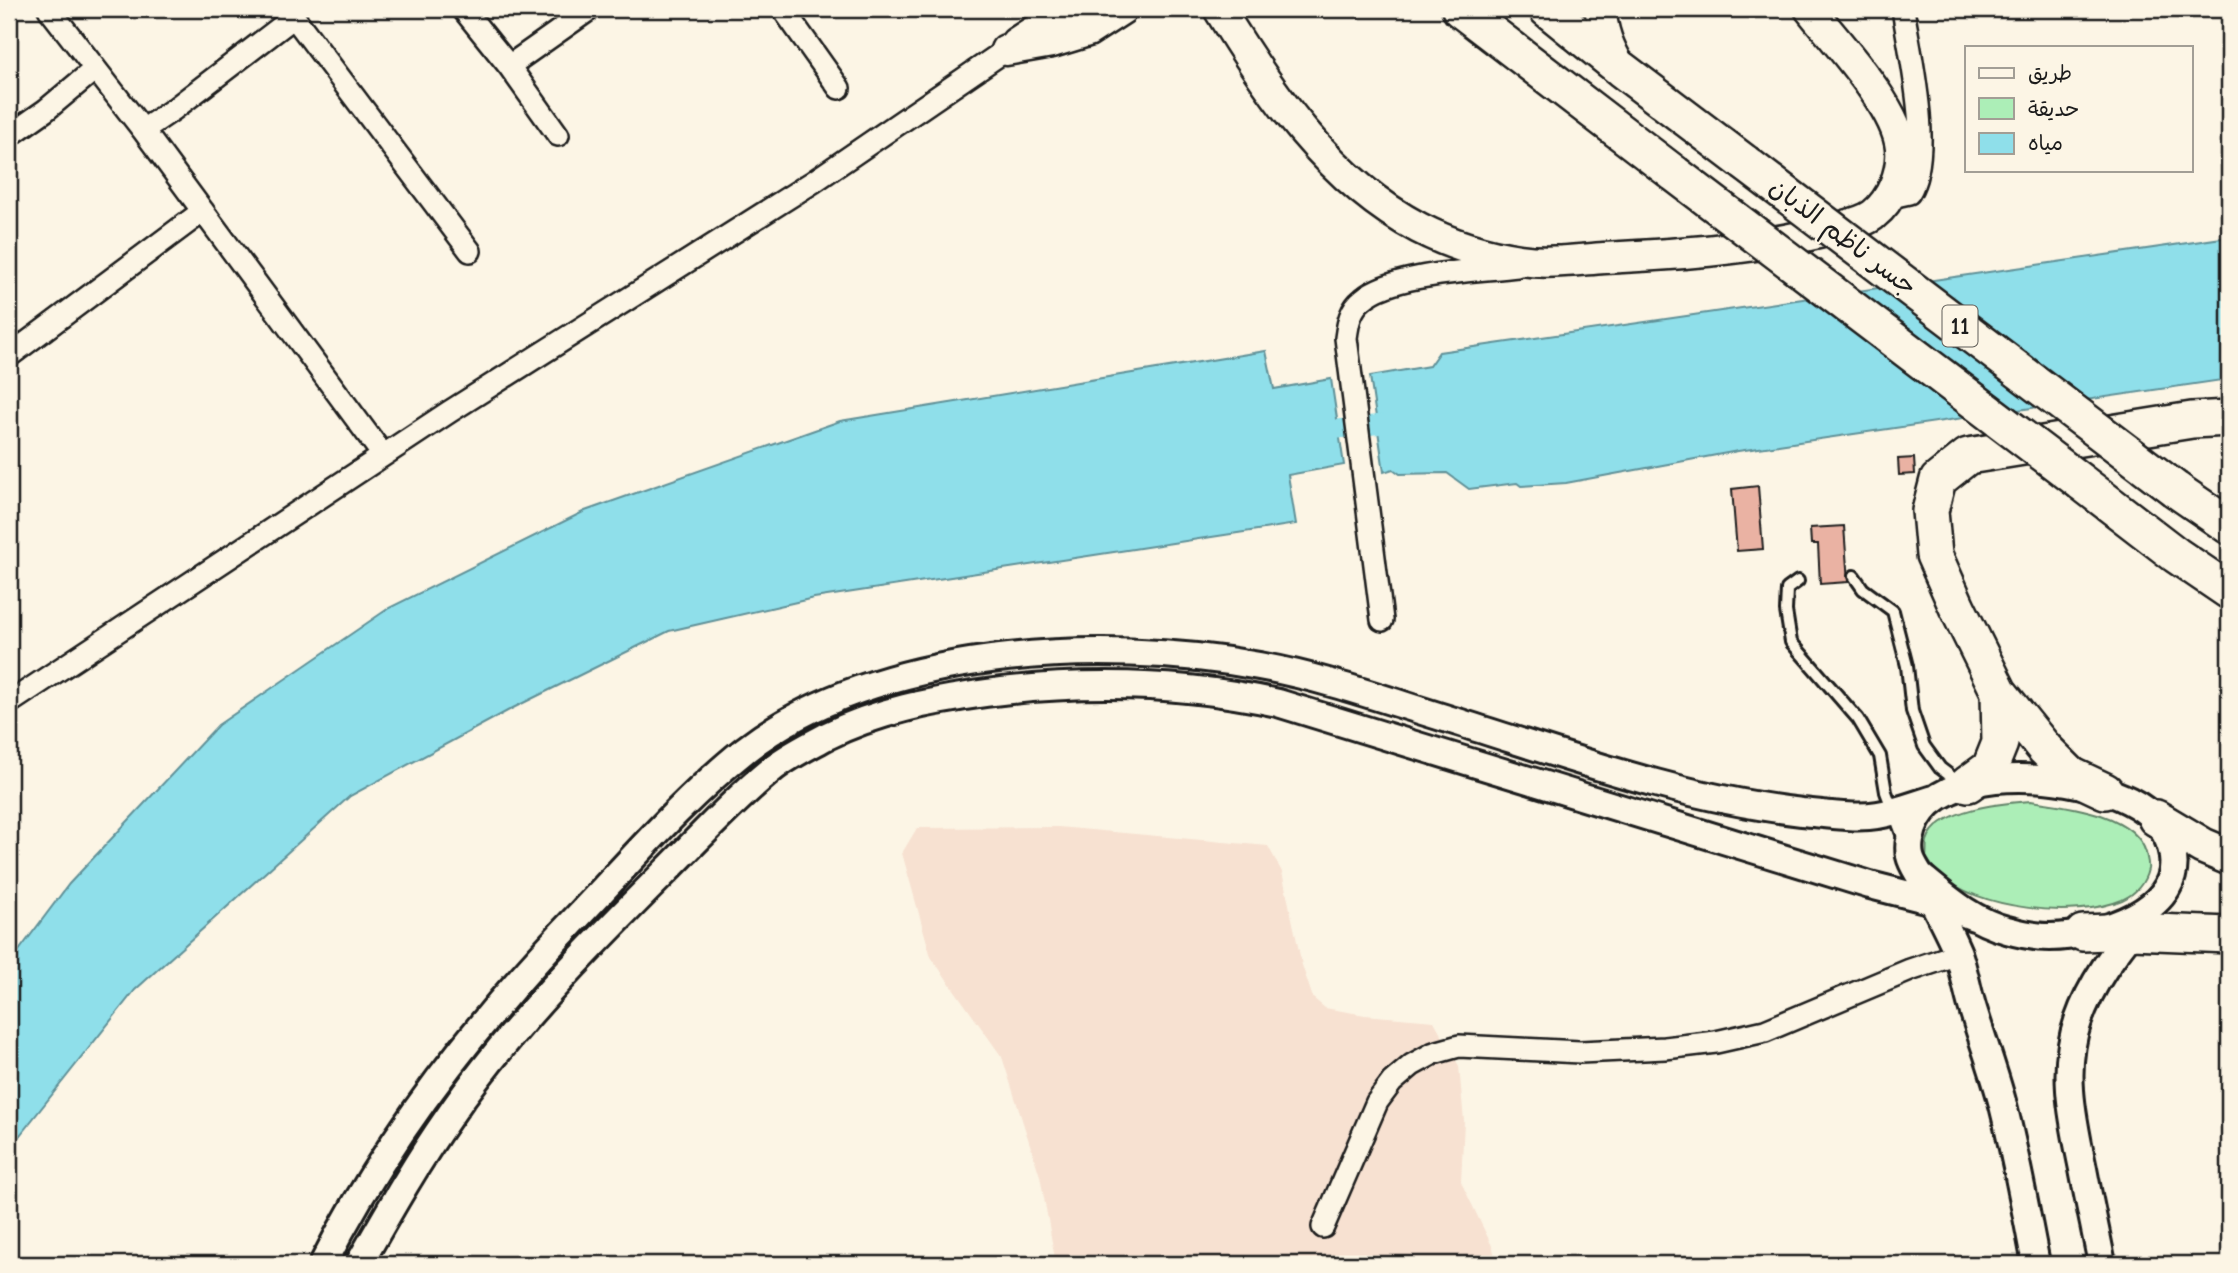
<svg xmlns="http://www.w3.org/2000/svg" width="2238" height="1273" font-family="'Comic Neue','Playpen Sans Arabic',sans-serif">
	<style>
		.built { fill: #f7e1d1 }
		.green { fill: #aceeb7; stroke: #64856a; stroke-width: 2 }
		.water { fill: #8fdfea; stroke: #619198; stroke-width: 2 }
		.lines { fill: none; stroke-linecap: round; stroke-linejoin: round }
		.canal { stroke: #8fdfea; stroke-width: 19 }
		.building { fill: #eab2a3; stroke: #1c1c1c; stroke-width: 2 }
		.service-casing { stroke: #1c1c1c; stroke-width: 16 }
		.minor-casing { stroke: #1c1c1c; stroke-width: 26 }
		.tertiary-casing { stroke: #1c1c1c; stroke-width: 32 }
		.secondary-casing { stroke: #1c1c1c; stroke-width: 35 }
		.trunk-casing { stroke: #1c1c1c; stroke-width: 40 }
		.service { stroke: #fcf5e5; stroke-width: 10 }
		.minor { stroke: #fcf5e5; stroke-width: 21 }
		.tertiary { stroke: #fcf5e5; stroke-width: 26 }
		.secondary { stroke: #fcf5e5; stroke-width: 30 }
		.trunk { stroke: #fcf5e5; stroke-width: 35 }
		.trunk-bridge-casing { stroke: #1c1c1c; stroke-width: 40; stroke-linecap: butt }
		.trunk-bridge { stroke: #fcf5e5; stroke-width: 35 }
		.labels { text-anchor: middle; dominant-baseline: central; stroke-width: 5; stroke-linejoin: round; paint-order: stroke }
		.shield { fill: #fcf5e5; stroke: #5f5d58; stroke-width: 2 }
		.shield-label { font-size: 24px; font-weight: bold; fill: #1c1c1c }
		.street-label { font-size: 26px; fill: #1c1c1c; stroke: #fcf5e5 }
	</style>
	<rect width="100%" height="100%" fill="#fcf5e5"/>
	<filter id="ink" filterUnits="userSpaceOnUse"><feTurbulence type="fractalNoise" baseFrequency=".0143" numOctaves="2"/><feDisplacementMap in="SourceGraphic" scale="14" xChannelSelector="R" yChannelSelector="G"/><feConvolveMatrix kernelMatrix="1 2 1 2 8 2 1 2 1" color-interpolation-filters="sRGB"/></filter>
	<g filter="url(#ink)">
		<path class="built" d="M 1058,827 L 1268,846 L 1282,872 L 1302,965 L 1313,998 L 1325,1008 L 1365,1015 L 1434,1021 L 1459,1066 L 1464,1121 L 1461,1182 L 1493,1248 L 1496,1264 L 1056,1264 L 1040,1176 L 1002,1057 L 931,957 L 902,853 L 917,828 Z"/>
		<path class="green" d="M 2031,801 C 2066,806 2135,813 2146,853 C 2147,859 2149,863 2148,869 C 2145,883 2135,894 2122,900 C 2075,920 1976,909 1939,874 C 1934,870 1930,863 1926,857 C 1927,852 1926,845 1927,841 C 1937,808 2004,803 2031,801 Z"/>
		<path class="water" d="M 2229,237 L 2229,379 L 1738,451 L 1566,483 L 1521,486 L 1517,483 L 1469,489 L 1447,473 L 1400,474 L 1393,469 L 1384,472 L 1370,376 L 1429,366 L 1439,352 Z
			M 1266,351 L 1274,389 L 1331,379 L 1344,465 L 1288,475 L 1296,524 L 814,598 L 669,631 L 513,708 L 350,796 L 135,990 L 9,1149 L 9,964 L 69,884 L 218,725 L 389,608 L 585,511 L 840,421 Z"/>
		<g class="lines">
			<path class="canal" d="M 1312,432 L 1400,422"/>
		</g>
		<path class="building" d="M 1914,458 L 1915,474 L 1899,475 L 1898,459 Z
			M 1758,486 L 1763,549 L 1737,551 L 1732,489 Z
			M 1844,526 L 1848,582 L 1820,584 L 1818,544 L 1811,544 L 1810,528 Z"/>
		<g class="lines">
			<defs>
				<path id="service" d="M 1854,576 L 1863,589 L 1893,611 L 1907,666 L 1912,711 L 1924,746 L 1940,768 L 1961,784
					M 1798,581 L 1787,589 L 1786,611 L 1791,642 L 1858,719 L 1880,756 L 1886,792 L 1905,842"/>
				<path id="minor" d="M 49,9 L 143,130 L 383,455
					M 288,9 L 470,251
					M 463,9 L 509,66 L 558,135
					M 783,9 L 839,88
					M 509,66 L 590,9
					M 143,130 L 174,109 L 294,17
					M 9,136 L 46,110 L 95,69
					M 1893,189 L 1900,195 L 1909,193 C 1934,153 1910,55 1903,9
					M 9,356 L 203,211
					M 1382,620 L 1346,338 C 1348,323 1350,309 1363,299 C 1392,273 1477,271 1517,266
					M 9,703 L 449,412 L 813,182 L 1006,50
					M 1323,1227 L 1377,1102 L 1392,1082 L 1412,1065 L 1434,1053 L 1459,1046 L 1580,1052 L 1665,1048 L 1716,1042 L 1765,1031 L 1910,970 L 1958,954"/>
				<path id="tertiary" d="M 1920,876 C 1947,898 1972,921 2007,930 C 2021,934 2035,937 2050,937 C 2097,937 2190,911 2171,847 C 2158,803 2107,789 2067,782 C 2015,774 1921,773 1910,840 C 1909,845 1909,851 1910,856 C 1912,865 1918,872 1922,880 C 1934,904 1948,929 1958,953 C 1964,970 1967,989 1972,1006 C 1982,1039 1994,1071 2003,1105 C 2016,1157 2026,1211 2036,1264
					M 323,1264 C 389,1133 481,1017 582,912 C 634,857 685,798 745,750 C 875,648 1102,637 1259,666 C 1327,678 1394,703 1461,723 C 1572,758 1686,799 1802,812 C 1826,814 1855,819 1878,815 C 1897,812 1916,804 1934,799
					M 359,1264 C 387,1215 415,1165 448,1118 C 508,1030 590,947 666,871 C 700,837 734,800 772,769 C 788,756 809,746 827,736 C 877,711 931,701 986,693 C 1084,680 1181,682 1278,703 L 1870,885 L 1933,901 L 1974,917
					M 2102,1264 C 2096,1233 2089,1201 2083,1169 C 2073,1120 2061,1070 2078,1021 C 2091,983 2115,952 2140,921"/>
				<path id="secondary" d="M 1219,9 C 1270,93 1330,181 1419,228 C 1450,244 1485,255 1520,260 C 1548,264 1576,260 1604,258 C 1681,254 1759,249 1834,229 C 1847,225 1862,223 1873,215 C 1892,200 1903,172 1901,149 C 1898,108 1836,42 1810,9
					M 1601,9 C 1601,31 1610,51 1621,69
					M 1016,43 L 1068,9
					M 1006,50 L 1052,42 L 1088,31 L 1122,9"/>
				<path id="trunk" d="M 1460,9 L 1675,174
					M 1547,9 L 1621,69 L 1745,163
					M 2081,482 L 2176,555 L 2229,591
					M 2175,489 L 2229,526
					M 1968,784 L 1990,768 L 2000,743 L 1999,692
					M 2105,791 L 2071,775 L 2045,749 L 1999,692 L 1957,607 L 1934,555 L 1930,511 L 1938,480 L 1968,456 L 2192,420 L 2229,418
					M 2156,818 L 2203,846 L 2229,857
					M 2083,933 L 2132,931 L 2229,935"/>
			</defs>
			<use href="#service" class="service-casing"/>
			<use href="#minor" class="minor-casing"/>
			<use href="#tertiary" class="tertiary-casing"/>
			<use href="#secondary" class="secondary-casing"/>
			<use href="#trunk" class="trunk-casing"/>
			<use href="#service" class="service"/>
			<use href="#minor" class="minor"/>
			<use href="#tertiary" class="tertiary"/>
			<use href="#secondary" class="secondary"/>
			<use href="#trunk" class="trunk"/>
			<defs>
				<path id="trunk-bridge" d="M 1745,163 L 2175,489
					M 1675,174 L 2081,482"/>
			</defs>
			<use href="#trunk-bridge" class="trunk-bridge-casing"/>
			<use href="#trunk-bridge" class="trunk-bridge"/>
		</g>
	</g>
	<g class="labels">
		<rect class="shield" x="1942.5" y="305.5" width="35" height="41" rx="5"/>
		<g class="shield-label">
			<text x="1960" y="326">11</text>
		</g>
		<g class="street-label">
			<text transform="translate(1843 237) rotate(37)">جسر ناظم الذبان</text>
		</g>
	</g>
	<rect width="2238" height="1273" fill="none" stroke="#fcf5e5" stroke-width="35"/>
	<rect x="18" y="18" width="2203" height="1238" fill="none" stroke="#1c1c1c" stroke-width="2.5" filter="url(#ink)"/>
	<rect x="1965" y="46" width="228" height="126" fill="#fcf5e5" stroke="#a29e95" stroke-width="2"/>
	<rect x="1979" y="68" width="35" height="10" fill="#fcf5e5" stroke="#a29e95" stroke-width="2"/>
	<text x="2028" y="80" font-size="21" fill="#1c1c1c">طريق</text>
	<rect x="1979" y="98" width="35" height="21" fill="#aceeb7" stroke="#a29e95" stroke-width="2"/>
	<text x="2028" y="116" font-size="21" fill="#1c1c1c">حديقة</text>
	<rect x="1979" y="133" width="35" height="21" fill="#8fdfea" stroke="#a29e95" stroke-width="2"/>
	<text x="2028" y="150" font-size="21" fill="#1c1c1c">مياه</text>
</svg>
